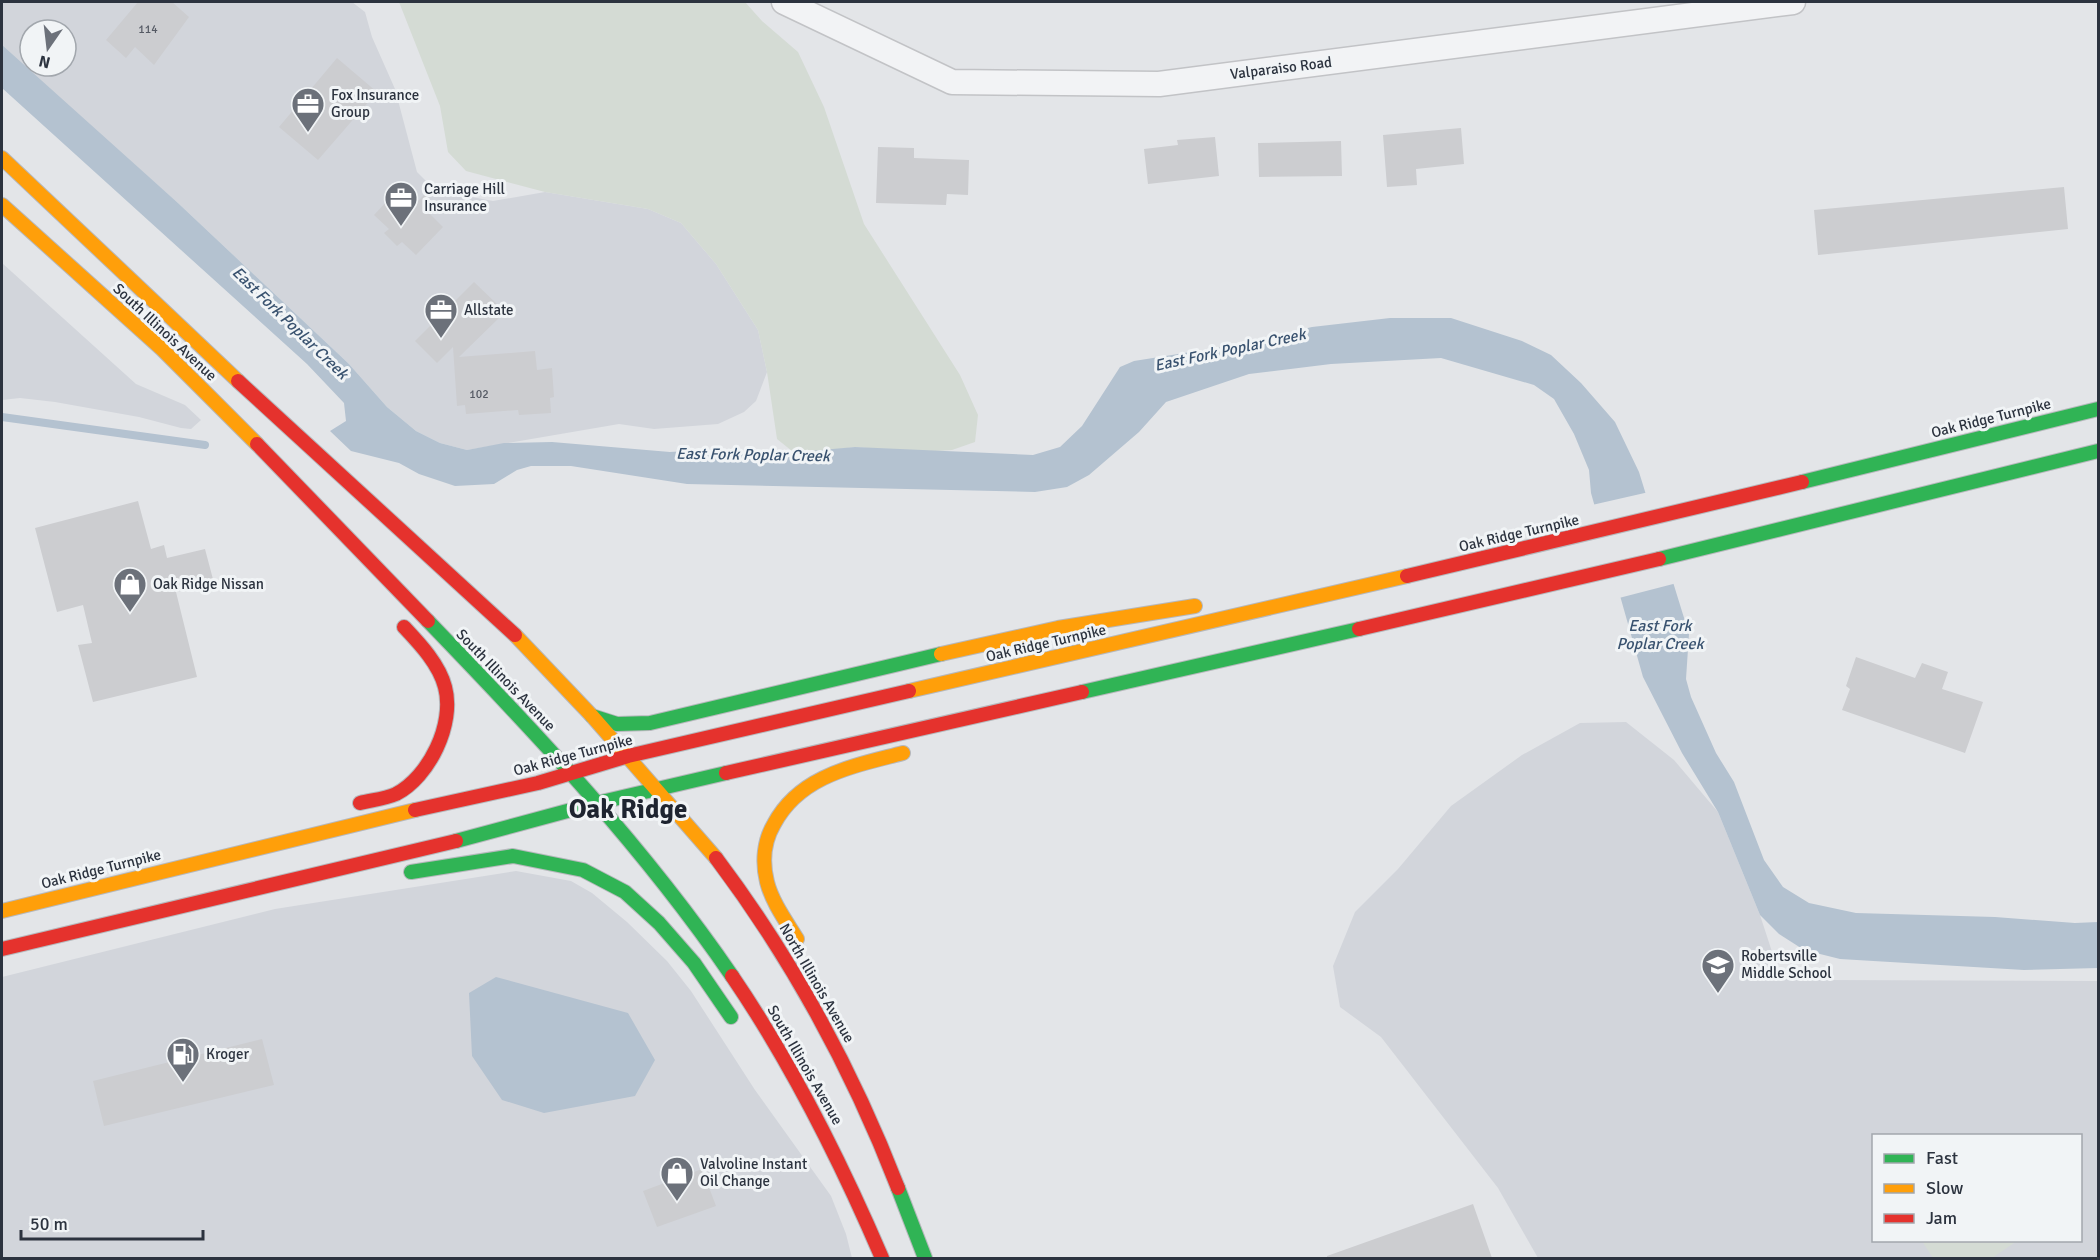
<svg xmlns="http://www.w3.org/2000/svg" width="2100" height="1260" font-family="Signika,sans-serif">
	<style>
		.built { fill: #d2d5db; fill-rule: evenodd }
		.green { fill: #d4dbd4 }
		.water { fill: #b4c2d0 }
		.pier { fill: #e3e5e8 }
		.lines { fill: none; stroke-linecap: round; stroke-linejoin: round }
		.stream { stroke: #b4c2d0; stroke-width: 8 }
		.building { fill: #cccdd0 }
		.street-casing { stroke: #c2c3c6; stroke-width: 27 }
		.fast-casing { stroke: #b6b8bc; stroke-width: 16 }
		.slow-casing { stroke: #b6b8bc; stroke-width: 16 }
		.jam-casing { stroke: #b6b8bc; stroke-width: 16 }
		.street { stroke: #f2f3f5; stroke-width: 24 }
		.fast { stroke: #30b455; stroke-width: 14 }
		.slow { stroke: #ff9f0a; stroke-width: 14 }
		.jam { stroke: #e5322d; stroke-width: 14 }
		.labels { text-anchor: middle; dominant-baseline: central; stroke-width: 6; stroke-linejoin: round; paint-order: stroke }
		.number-label { font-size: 12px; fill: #555a64 }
		.street-label { font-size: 15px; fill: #2c333f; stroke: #f1f4f6 }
		.poi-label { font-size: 15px; fill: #2c333f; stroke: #f1f4f6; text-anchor: start }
		.water-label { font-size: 16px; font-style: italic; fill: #39526f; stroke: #f1f4f6 }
		.town-label { font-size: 27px; font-weight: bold; fill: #1e2430; stroke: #f1f4f6 }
	</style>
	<rect width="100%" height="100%" fill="#e3e5e8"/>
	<path class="built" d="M 2,2 L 352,2 L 365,12 L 372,37 L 395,89 L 417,172 L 435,190 L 493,201 L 545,192 L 648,209 L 681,223 L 716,264 L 758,330 L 767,372 L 756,401 L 744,412 L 718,424 L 654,429 L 619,424 L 467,450 L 440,443 L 416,431 L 387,407 L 349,364 L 178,203 L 4,50 L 2,45 ZM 30,30 L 66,30 L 66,66 L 30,66 Z
		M 2,263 L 136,384 L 185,405 L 201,420 L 191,429 L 181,428 L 139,417 L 55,402 L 20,398 L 2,400 Z
		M 1626,722 L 1674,760 L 1718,812 L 1760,915 L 1777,967 L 1821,980 L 2098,981 L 2098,1258 L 1538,1258 L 1498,1188 L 1381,1037 L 1340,1007 L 1333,966 L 1355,912 L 1398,869 L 1451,806 L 1522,755 L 1580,723 ZM 1874,1136 L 2080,1136 L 2080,1240 L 1874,1240 Z
		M 516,871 L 571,881 L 592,893 L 627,922 L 667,961 L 691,991 L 755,1090 L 831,1196 L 846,1234 L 852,1258 L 2,1258 L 2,977 L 275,909 Z"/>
	<path class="green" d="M 399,2 L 745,2 L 762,21 L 798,52 L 824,107 L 864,224 L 960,375 L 978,415 L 975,442 L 952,450 L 919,452 L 855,447 L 824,451 L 792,451 L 777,439 L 767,372 L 758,330 L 716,264 L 681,223 L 648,209 L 545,192 L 466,171 L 448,152 L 440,106 Z
		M 1922,1241 L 2017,1241 L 1992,1258 L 1933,1258 Z"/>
	<path class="water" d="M 2,45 L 178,203 L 349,364 L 387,407 L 416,431 L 440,443 L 467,450 L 504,443 L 552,442 L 670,452 L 717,449 L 765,455 L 855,447 L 1033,455 L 1060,447 L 1082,426 L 1120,367 L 1134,361 L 1235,345 L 1312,327 L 1390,318 L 1451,318 L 1522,341 L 1551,355 L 1581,383 L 1615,422 L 1639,472 L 1689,634 L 1686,679 L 1691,697 L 1716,753 L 1734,782 L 1764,860 L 1783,887 L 1809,903 L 1856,913 L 1995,917 L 2075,923 L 2098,922 L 2098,968 L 2024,970 L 1840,959 L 1804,950 L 1779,934 L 1760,915 L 1718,812 L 1682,753 L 1643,677 L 1591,493 L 1589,470 L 1574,434 L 1554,399 L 1534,385 L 1441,358 L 1331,364 L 1249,374 L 1166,402 L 1139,432 L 1089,475 L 1067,487 L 1035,492 L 687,484 L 571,466 L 531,466 L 517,470 L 494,484 L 455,486 L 419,474 L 399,463 L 351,451 L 330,431 L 346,421 L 344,403 L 307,364 L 2,88 Z
		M 496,977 L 628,1013 L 655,1060 L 635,1096 L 544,1113 L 502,1100 L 472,1056 L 469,993 Z"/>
	<path class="pier" d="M 1649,492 L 1677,583 L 1619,598 L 1592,505 Z"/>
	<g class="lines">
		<path class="stream" d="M 2,417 L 205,445"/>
	</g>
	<path class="building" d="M 138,2 L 172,2 L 189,17 L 154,65 L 135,47 L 126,58 L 106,40 Z
		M 337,58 L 377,92 L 318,160 L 279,127 Z
		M 1461,128 L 1464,164 L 1416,169 L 1417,185 L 1387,187 L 1383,135 Z
		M 1215,137 L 1219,176 L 1148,184 L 1144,149 L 1178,145 L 1177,140 Z
		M 1341,141 L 1342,176 L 1259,177 L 1258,143 Z
		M 878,147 L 914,148 L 914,158 L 969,160 L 968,195 L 947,194 L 946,205 L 876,203 Z
		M 401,186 L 417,202 L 425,194 L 436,206 L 429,213 L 443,227 L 416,255 L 402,242 L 397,246 L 384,233 L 389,229 L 374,215 Z
		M 2064,187 L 2068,229 L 1818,255 L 1814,210 Z
		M 474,282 L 497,304 L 493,308 L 501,316 L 459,357 L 535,351 L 537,370 L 552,368 L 554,397 L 550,398 L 551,413 L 519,415 L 518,410 L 466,414 L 465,405 L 457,406 L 453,347 L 437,363 L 415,341 Z
		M 138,501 L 151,549 L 164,545 L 167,558 L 205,549 L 214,583 L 176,592 L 197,677 L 93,702 L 78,645 L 92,643 L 83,605 L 57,612 L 35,528 Z
		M 1856,657 L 1915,678 L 1922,663 L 1948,672 L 1942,689 L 1983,702 L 1965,753 L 1842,710 L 1850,689 L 1846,686 Z
		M 262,1039 L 274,1085 L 104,1126 L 93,1081 Z
		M 702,1169 L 716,1206 L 657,1227 L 643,1191 Z
		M 1473,1204 L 1492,1258 L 1327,1258 L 1327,1256 Z"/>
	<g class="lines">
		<defs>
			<path id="street" d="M 784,2 L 952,82 L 1159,84 L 1793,2"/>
			<path id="fast" d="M 1802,482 L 2098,409
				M 1659,559 L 2098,451
				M 428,621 C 537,734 643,846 732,976
				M 1082,692 L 1359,629
				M 592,716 L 617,724 L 650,723 L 941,654
				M 456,841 L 597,803 L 726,773
				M 411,872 L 513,856 L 583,870 L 625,892 L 659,923 L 694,963 L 731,1017
				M 898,1188 L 925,1258"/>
			<path id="slow" d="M 2,158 L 238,381
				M 2,205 L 162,349 L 257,444
				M 515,635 L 592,716 L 716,858
				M 941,654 L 1058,628 L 1195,606
				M 909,691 L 1407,576
				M 2,911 L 415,810
				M 797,939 C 786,921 772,902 767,882 C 762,862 764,841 774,824 C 800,775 854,766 903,753"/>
			<path id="jam" d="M 238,381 L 515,635
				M 257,444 L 428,621
				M 1407,576 L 1802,482
				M 1359,629 L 1659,559
				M 726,773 L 1082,692
				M 360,803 C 372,800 385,799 396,794 C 429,777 455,724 445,687 C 439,664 420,644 404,627
				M 415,810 L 538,783 L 628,756 L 909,691
				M 716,858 C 792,959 852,1069 898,1188
				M 2,949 L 456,841
				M 732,976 C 792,1064 840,1160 882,1258"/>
		</defs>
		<use href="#street" class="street-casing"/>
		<use href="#fast" class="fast-casing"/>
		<use href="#slow" class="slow-casing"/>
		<use href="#jam" class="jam-casing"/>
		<use href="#street" class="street"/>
		<use href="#fast" class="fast"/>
		<use href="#slow" class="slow"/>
		<use href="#jam" class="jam"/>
	</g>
	<defs>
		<symbol id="office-pin" viewBox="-11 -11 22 30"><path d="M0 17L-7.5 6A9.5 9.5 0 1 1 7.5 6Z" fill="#6c717a" stroke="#f1f4f6"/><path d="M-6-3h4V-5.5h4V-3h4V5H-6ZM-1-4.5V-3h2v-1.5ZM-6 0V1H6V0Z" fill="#fff"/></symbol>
		<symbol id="shop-pin" viewBox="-11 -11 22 30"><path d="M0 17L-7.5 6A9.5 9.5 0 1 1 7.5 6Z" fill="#6c717a" stroke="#f1f4f6"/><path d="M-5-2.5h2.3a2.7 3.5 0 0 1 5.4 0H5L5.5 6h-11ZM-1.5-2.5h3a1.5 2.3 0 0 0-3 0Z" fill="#fff"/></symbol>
		<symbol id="school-pin" viewBox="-11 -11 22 30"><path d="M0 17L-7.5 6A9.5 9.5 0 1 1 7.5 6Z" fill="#6c717a" stroke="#f1f4f6"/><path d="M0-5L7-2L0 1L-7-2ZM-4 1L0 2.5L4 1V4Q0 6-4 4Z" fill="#fff"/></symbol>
		<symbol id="fuel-pin" viewBox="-11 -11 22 30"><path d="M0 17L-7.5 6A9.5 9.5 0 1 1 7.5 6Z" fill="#6c717a" stroke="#f1f4f6"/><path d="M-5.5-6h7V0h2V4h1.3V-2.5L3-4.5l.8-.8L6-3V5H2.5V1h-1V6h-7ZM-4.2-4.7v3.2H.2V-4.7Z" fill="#fff"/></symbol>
	</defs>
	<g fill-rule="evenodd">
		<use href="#office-pin" x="289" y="85" width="38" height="52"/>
		<use href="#office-pin" x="382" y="179" width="38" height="52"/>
		<use href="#office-pin" x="422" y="291" width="38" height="52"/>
		<use href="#shop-pin" x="111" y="565" width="38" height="52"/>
		<use href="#school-pin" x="1699" y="946" width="38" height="52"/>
		<use href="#fuel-pin" x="164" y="1035" width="38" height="52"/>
		<use href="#shop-pin" x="658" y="1154" width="38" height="52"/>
	</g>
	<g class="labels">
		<g class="number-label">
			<text x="148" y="29">114</text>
			<text x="479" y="394">102</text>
		</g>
		<g class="street-label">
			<text transform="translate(1281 68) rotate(-7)">Valparaiso Road</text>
			<text transform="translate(165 332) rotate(43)">South Illinois Avenue</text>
			<text transform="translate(1991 418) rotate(-14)">Oak Ridge Turnpike</text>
			<text transform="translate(1519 533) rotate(-13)">Oak Ridge Turnpike</text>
			<text transform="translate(1046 643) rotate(-13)">Oak Ridge Turnpike</text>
			<text transform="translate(506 680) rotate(46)">South Illinois Avenue</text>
			<text transform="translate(573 755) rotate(-15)">Oak Ridge Turnpike</text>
			<text transform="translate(101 869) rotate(-14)">Oak Ridge Turnpike</text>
			<text transform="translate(817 983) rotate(60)">North Illinois Avenue</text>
			<text transform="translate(805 1065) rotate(60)">South Illinois Avenue</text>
		</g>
		<g class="poi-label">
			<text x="331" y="95">Fox Insurance<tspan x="331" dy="17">Group</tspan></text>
			<text x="424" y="189">Carriage Hill<tspan x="424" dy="17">Insurance</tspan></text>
			<text x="464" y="310">Allstate</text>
			<text x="153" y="584">Oak Ridge Nissan</text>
			<text x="1741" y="956">Robertsville<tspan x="1741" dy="17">Middle School</tspan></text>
			<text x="206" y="1054">Kroger</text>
			<text x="700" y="1164">Valvoline Instant<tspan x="700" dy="17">Oil Change</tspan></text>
		</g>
		<g class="water-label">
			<text transform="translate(290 323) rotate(44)">East Fork Poplar Creek</text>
			<text transform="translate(1230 350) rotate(-12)">East Fork Poplar Creek</text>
			<text transform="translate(753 455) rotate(1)">East Fork Poplar Creek</text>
			<text x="1660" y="626">East Fork<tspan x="1660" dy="18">Poplar Creek</tspan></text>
		</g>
		<g class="town-label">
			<text x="628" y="809">Oak Ridge</text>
		</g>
	</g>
	<rect width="2100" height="1260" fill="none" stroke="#2c333f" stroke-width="6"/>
	<rect x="1872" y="1134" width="210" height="108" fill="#f1f4f6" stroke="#a2a7ad" stroke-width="1.5"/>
	<rect x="1884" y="1154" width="30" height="9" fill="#30b455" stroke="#a2a7ad" stroke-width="1.5"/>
	<text x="1926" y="1164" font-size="18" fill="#2c333f">Fast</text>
	<rect x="1884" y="1184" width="30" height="9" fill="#ff9f0a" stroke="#a2a7ad" stroke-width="1.5"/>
	<text x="1926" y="1194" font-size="18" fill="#2c333f">Slow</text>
	<rect x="1884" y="1214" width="30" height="9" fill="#e5322d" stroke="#a2a7ad" stroke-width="1.5"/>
	<text x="1926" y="1224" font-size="18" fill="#2c333f">Jam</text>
	<g transform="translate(48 48) rotate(194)"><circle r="28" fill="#f1f4f6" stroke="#a2a7ad" stroke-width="1.5"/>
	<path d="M0-4.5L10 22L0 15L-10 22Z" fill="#6c717a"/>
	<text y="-9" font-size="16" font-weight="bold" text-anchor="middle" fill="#2c333f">N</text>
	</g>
	<path d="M21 1230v9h182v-9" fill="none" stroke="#2c333f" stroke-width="3"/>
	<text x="30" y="1230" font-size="18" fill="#2c333f" stroke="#f1f4f6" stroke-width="4.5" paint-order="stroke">50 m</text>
</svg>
